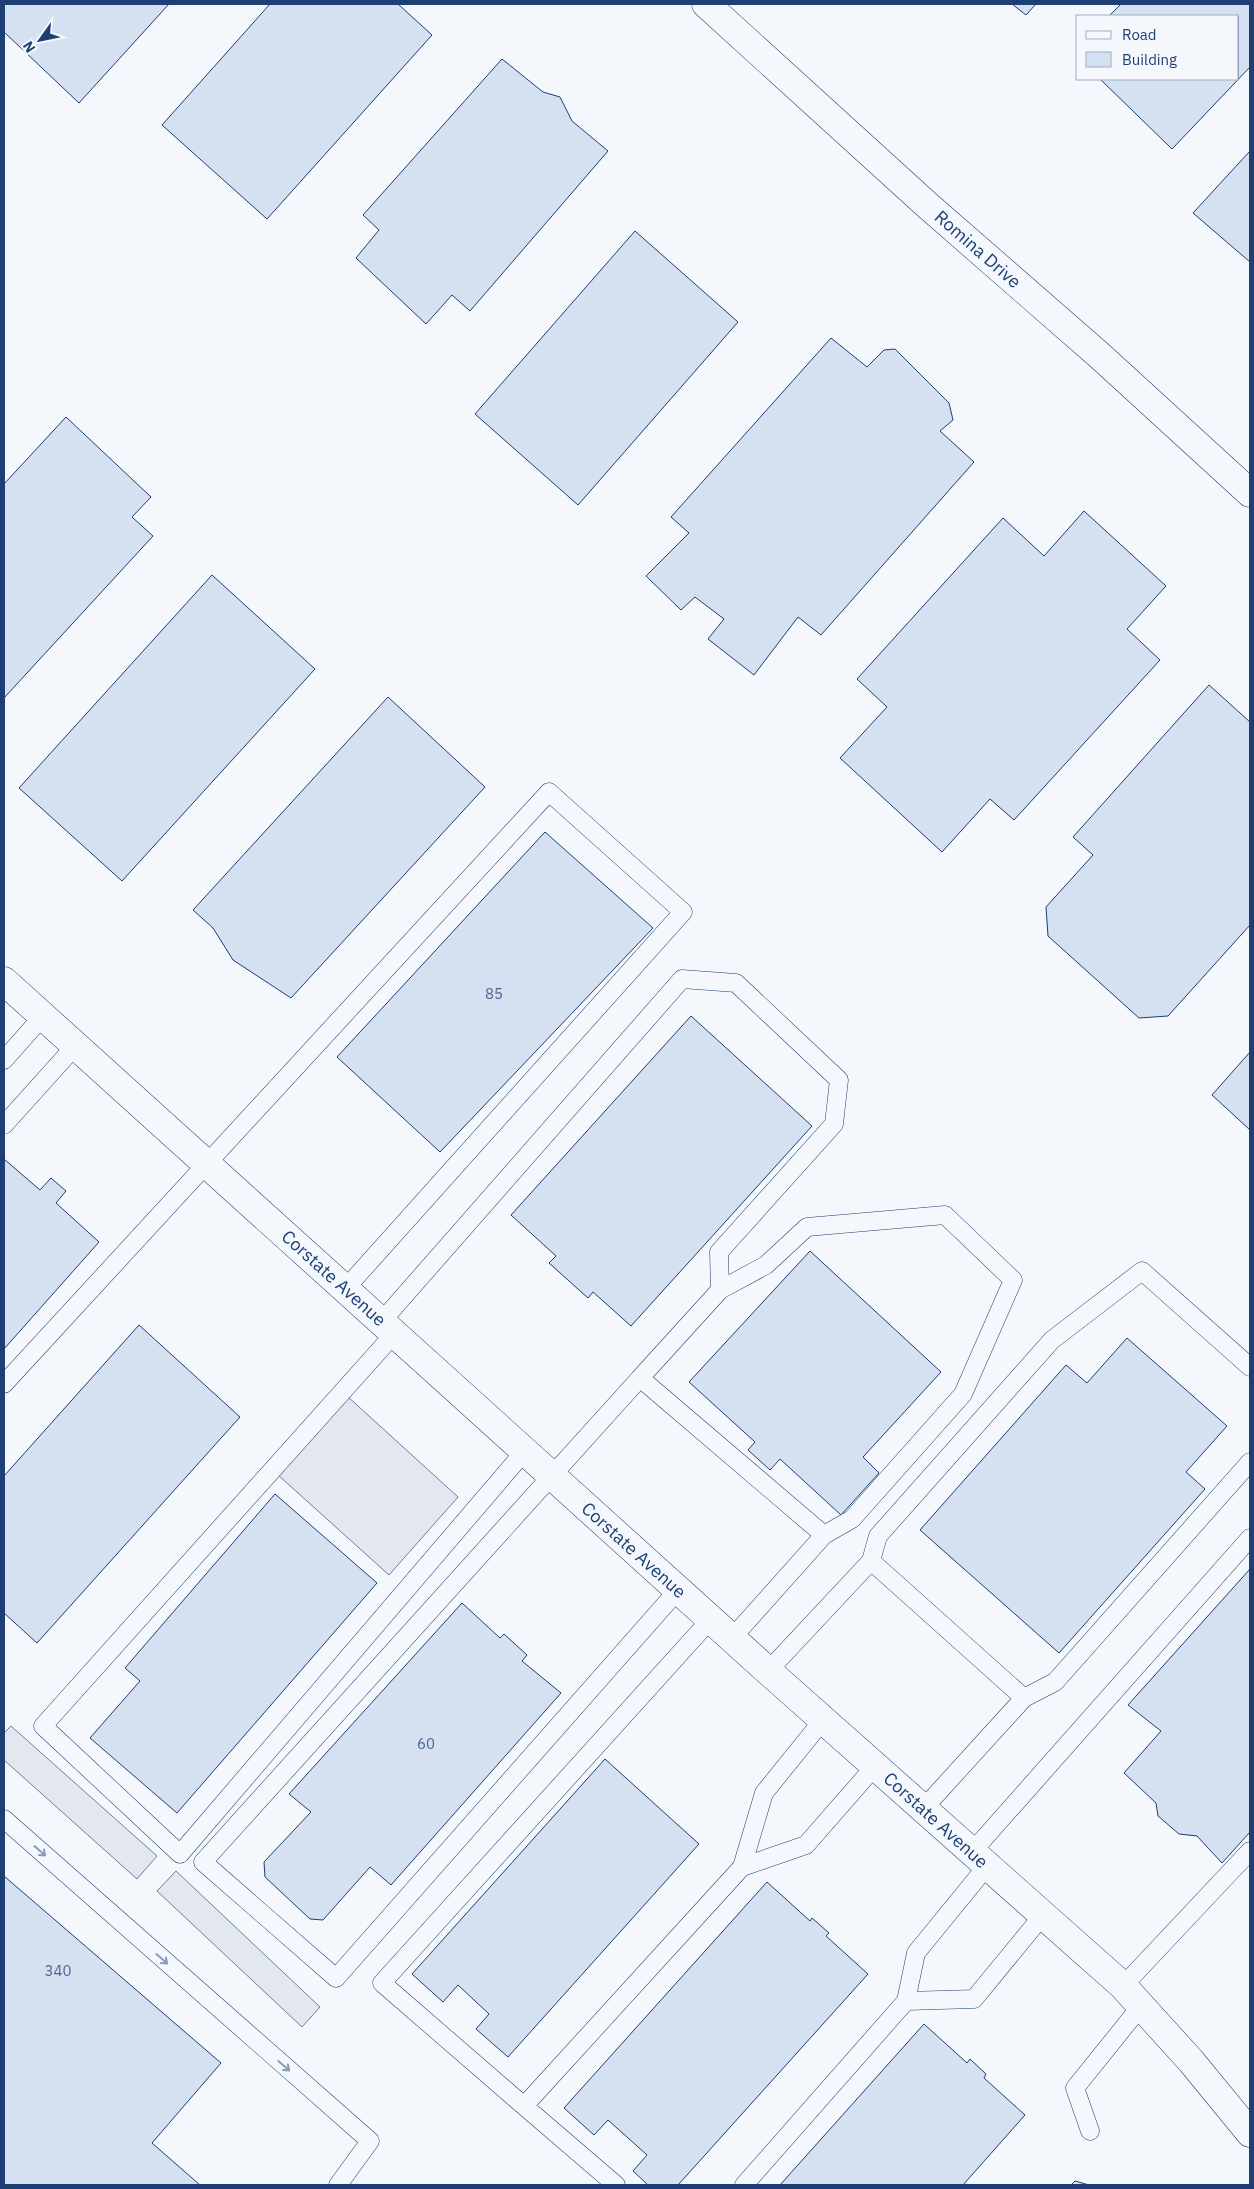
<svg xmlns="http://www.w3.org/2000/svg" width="1254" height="2189" font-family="'IBM Plex Sans',sans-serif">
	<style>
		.parking { fill: #e3e8f0; stroke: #687fa3 }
		.building { fill: #d5e0f0; stroke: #1d3f73 }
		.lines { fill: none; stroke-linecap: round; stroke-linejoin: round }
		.lane-casing { stroke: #1d3f73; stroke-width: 19 }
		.street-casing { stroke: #1d3f73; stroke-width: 29 }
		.lane { stroke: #f4f7fb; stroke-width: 18 }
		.street { stroke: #f4f7fb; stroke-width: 28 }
		.oneway { stroke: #889bb7 }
		.labels { text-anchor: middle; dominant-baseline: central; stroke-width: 4; stroke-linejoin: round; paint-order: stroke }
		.number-label { font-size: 15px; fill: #4b6792 }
		.street-label { font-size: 18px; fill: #1d3f73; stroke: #f4f7fb }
	</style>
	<rect width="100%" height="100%" fill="#f4f7fb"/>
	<path class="parking" d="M 347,1396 L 458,1497 L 389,1575 L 277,1474 Z
		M 11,1726 L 157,1856 L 137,1879 L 4,1760 L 4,1733 Z
		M 176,1871 L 320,2007 L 302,2027 L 157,1891 Z"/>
	<path class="building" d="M 4,4 L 169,4 L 79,103 L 4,32 Z
		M 270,4 L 398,4 L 432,35 L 267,219 L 162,125 Z
		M 1012,4 L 1036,4 L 1026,15 Z
		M 1121,4 L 1250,4 L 1250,67 L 1172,149 L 1100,79 L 1238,79 L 1238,16 L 1109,16 Z
		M 502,59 L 543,92 L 560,97 L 572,121 L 608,151 L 470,311 L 452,295 L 426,324 L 356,258 L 379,230 L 363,215 Z
		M 1250,151 L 1250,262 L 1193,213 Z
		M 635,231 L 738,322 L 578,505 L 475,414 Z
		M 831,338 L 867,367 L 884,350 L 895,349 L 949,403 L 953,420 L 940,431 L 974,462 L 821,635 L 798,617 L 754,675 L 708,639 L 724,619 L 695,597 L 681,610 L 646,576 L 689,533 L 671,517 Z
		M 66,417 L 151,497 L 132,517 L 153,536 L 4,698 L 4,484 Z
		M 1084,511 L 1166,586 L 1127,629 L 1160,660 L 1014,820 L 990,799 L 942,852 L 840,758 L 887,707 L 857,679 L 1003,518 L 1044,556 Z
		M 212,575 L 315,669 L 122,881 L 19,788 Z
		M 1209,685 L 1250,722 L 1250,925 L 1168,1016 L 1139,1018 L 1048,936 L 1046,907 L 1093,855 L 1073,837 Z
		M 388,697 L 485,787 L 291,998 L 233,960 L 213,928 L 193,910 Z
		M 545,832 L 653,928 L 440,1152 L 337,1057 Z
		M 691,1016 L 812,1126 L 631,1326 L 593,1292 L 588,1298 L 549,1263 L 556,1256 L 511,1215 Z
		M 1250,1052 L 1250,1130 L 1212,1095 Z
		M 4,1159 L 40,1190 L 51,1178 L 66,1191 L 56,1203 L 99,1242 L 4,1349 Z
		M 810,1251 L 941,1372 L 863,1457 L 879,1473 L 841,1515 L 780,1459 L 770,1470 L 748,1450 L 755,1442 L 689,1382 Z
		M 139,1325 L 240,1417 L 37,1643 L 4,1613 L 4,1476 Z
		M 1127,1338 L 1227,1426 L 1186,1472 L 1205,1489 L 1059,1653 L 920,1530 L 1066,1365 L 1087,1383 Z
		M 275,1494 L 377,1583 L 177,1813 L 90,1738 L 140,1681 L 125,1668 Z
		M 1250,1569 L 1250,1832 L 1222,1863 L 1197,1836 L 1179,1834 L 1158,1816 L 1156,1803 L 1124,1773 L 1161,1731 L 1128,1705 Z
		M 462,1603 L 500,1638 L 504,1634 L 527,1655 L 522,1661 L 561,1693 L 391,1885 L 370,1867 L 323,1920 L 310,1919 L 265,1877 L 264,1862 L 311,1812 L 289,1794 Z
		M 605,1759 L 699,1844 L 508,2057 L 476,2029 L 489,2014 L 458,1985 L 443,2002 L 412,1974 Z
		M 4,1876 L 221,2063 L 152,2143 L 200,2185 L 4,2185 Z
		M 767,1882 L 810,1921 L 812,1918 L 829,1933 L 826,1936 L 868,1974 L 678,2185 L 648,2185 L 633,2171 L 647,2155 L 608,2120 L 594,2135 L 564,2108 Z
		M 924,2024 L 967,2063 L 970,2059 L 986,2074 L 984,2078 L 1025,2115 L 963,2185 L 780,2185 Z
		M 1075,2181 L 1089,2185 L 1071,2185 Z"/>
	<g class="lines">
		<defs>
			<path id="lane" d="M 4,1060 L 43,1016
				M 4,1125 L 76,1045
				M 382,1321 L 682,979 L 736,983 L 839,1080 L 834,1124 L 719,1252 L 720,1290
				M 395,1333 L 43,1726 L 180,1854 L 524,1452
				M 640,1378 L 720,1290 L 766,1265 L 807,1227 L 945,1215 L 1013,1280 L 963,1394 L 852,1519 L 824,1535
				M 4,1384 L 549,792 L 683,912 L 346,1288
				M 871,1561 L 878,1536 L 1052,1340 L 1142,1271 L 1250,1367
				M 678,1590 L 336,1978 L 203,1862 L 640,1378 L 824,1535 L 732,1638
				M 711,1619 L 382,1983 L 524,2106 L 742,1867 L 764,1793 L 823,1720
				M 768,1671 L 871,1561 L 1024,1698 L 923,1809
				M 1024,1698 L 1055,1682 L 1250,1462
				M 4,1819 L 370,2141 L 338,2185
				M 972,1852 L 1250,1538
				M 742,1867 L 806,1845 L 875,1766
				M 1123,1986 L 1250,1851
				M 906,2001 L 974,1999 L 1043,1915
				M 524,2106 L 616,2185
				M 1090,2131 L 1075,2088 L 1141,2006
				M 744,2185 L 906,2001 L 916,1953 L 987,1866"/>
			<path id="street" d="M 706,4 L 926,204 L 1099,355 L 1250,493
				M 4,981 L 768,1671 L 1123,1986 L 1191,2061 L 1250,2133"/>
		</defs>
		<use href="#lane" class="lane-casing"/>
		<use href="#street" class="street-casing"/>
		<use href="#lane" class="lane"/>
		<use href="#street" class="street"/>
	</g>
	<defs><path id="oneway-shaft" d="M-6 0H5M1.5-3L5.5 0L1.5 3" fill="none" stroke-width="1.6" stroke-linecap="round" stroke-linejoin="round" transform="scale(1.25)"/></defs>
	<g class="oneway">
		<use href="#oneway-shaft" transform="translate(40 1851) rotate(41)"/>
		<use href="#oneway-shaft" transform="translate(162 1959) rotate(41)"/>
		<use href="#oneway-shaft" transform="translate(284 2066) rotate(41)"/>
	</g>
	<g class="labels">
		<g class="number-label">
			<text x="494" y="993">85</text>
			<text x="426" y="1743">60</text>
			<text x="58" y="1970">340</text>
		</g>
		<g class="street-label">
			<text transform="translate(978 249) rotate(41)">Romina Drive</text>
			<text transform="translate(334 1278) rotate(42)">Corstate Avenue</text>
			<text transform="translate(634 1550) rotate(42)">Corstate Avenue</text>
			<text transform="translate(936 1820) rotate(42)">Corstate Avenue</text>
		</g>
	</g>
	<rect width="1254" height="2189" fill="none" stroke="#1d3f73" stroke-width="10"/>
	<rect x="1076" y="15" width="162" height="65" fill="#f4f7fb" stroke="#9eadc5"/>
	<rect x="1086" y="31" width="25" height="8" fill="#f4f7fb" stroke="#9eadc5"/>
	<text x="1122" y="40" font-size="15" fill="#1d3f73">Road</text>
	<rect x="1086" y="52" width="25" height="15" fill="#d5e0f0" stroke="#9eadc5"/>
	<text x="1122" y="65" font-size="15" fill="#1d3f73">Building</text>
	<g transform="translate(40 40) rotate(237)" stroke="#f4f7fb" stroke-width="4" paint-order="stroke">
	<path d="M0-4L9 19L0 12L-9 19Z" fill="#1d3f73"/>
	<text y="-8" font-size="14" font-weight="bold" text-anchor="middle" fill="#1d3f73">N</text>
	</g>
</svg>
